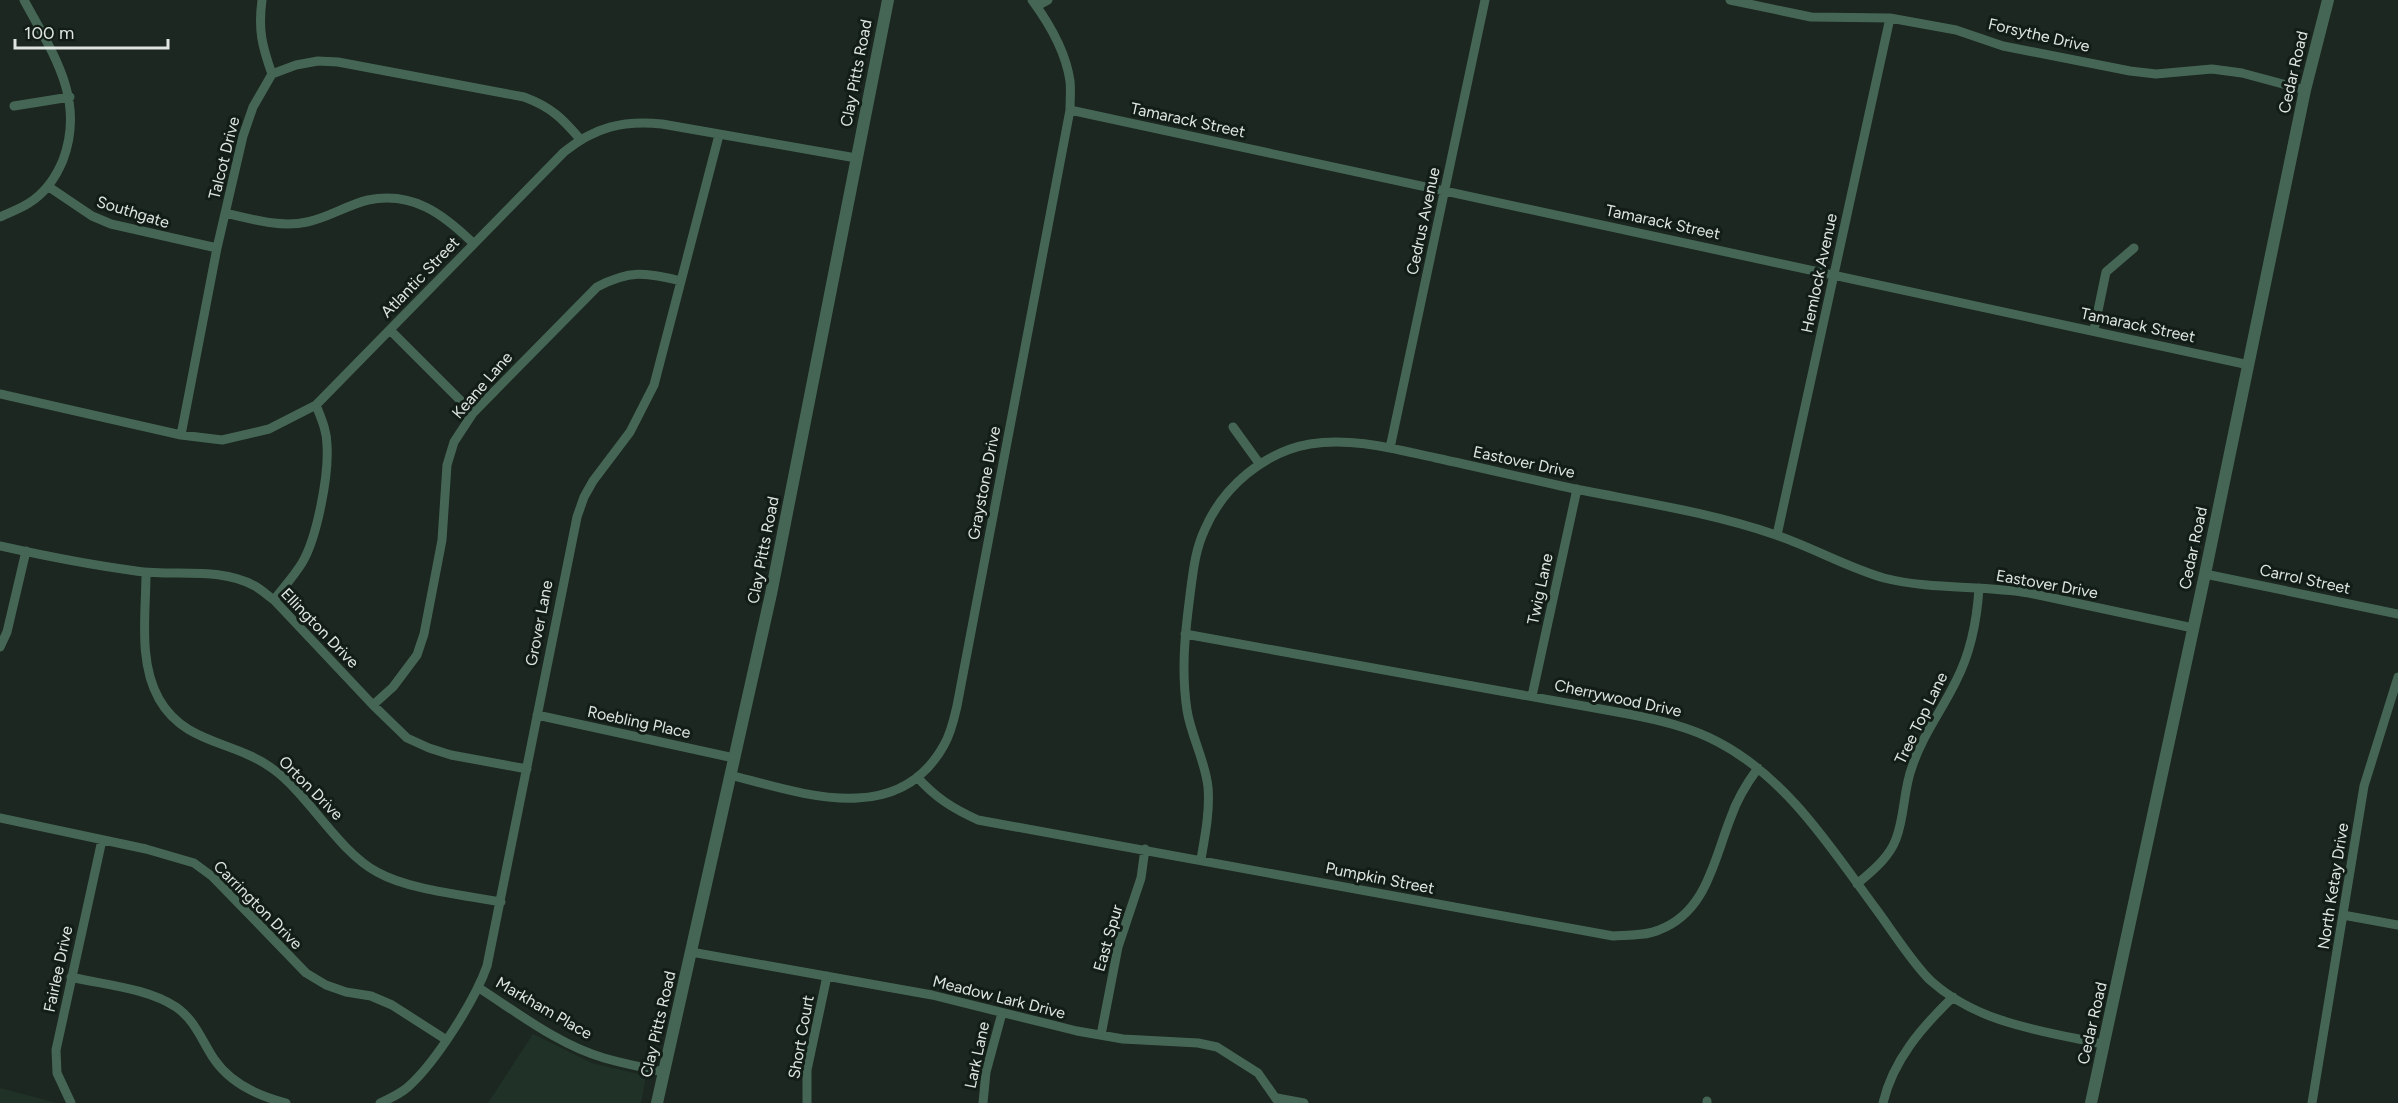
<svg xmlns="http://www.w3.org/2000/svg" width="2398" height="1103" font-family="Figtree,sans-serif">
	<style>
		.built { fill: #203228 }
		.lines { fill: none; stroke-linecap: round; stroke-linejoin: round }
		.minor { stroke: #466655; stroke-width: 9 }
		.tertiary { stroke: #466655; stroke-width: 12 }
		.labels { text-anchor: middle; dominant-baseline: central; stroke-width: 6; stroke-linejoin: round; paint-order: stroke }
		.street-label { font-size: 16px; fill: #dfe6e2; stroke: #121d17 }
	</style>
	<rect width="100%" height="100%" fill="#1b2720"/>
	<path class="built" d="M 533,1034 L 592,1063 L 646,1076 L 641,1103 L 488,1103 Z
		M 0,1088 L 57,1103 L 0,1103 Z"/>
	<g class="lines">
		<path class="minor" d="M 262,0 C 258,30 262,46 272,74
			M 1730,0 L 1811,17 L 1890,18 L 1956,30 L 2003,46 L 2130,71 L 2156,74 L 2212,69 L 2242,73 L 2305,90
			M 1037,6 L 1048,0
			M 14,106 L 70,97
			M 1070,110 L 2249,365
			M 49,187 L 92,216 L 111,224 L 217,248
			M 225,213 C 251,219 281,228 307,222 C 328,218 347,205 368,200 C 413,191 443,214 473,243
			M 0,217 C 10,212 20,209 29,203 C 45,193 56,177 63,160 C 86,99 52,52 24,0
			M 390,330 L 473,413
			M 2094,330 L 2106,272 L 2134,248
			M 0,394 L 181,435 L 222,440 L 269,429 L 316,405 L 564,152 C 595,127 623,120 662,124 L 856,158
			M 1233,427 L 1259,463
			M 181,435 L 217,248 L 243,136 L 253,107 L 272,74 L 296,65 L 318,61 L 338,62 L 524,97 C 551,107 562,118 580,139
			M 1390,448 L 1485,0
			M 1777,535 L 1890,18
			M 0,546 C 45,556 90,565 136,571 C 175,577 219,566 255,586 C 262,590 268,596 274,600 L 373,705 L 407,738 L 429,748 L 451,755 L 527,769
			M 146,573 C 146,613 138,662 159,699 C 185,745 234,740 273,769 C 309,795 338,851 377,872 C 409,890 464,895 501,902
			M 2205,574 L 2398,614
			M 274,600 C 283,588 294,576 302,563 C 317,538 329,475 327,445 C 327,431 321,418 316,405
			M 1185,634 L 1628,714 C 1659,720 1690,727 1718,742 C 1787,778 1831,848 1876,909 C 1891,929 1913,964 1931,981 C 1979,1024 2043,1031 2103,1044
			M 0,647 L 7,632 L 26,551
			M 1532,696 L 1577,489
			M 373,705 L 393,687 L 417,655 L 424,634 L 442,540 L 447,465 L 454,442 L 473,413 L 597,287 C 629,270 646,272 681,281
			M 537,715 L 734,758
			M 730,775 C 801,793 898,829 944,745 C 951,733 954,719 957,706 L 1070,110 C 1070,101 1071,90 1070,81 C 1066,53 1049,23 1032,0
			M 917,777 C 936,798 952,808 978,820 L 1613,936 C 1628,935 1645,936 1659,930 C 1707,912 1714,859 1731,817 C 1737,799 1747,783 1758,768
			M 0,818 L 146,849 L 194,863 L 213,877 L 306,973 L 326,985 L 346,992 L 371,996 L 392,1005 L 445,1039
			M 1201,859 C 1205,836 1210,811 1208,787 C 1205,760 1191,736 1187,710 C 1181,671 1185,633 1190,595 C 1193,572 1195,550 1205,529 C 1223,487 1264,452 1310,444 C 1352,437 1394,449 1436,458 C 1478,467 1520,477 1561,486 C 1633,501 1706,511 1776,535 C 1812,547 1846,567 1884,578 C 1931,590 1981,585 2029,593 L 2193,628
			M 1857,884 C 1872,871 1889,858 1896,839 C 1905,816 1903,791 1912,767 C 1922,736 1942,710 1956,681 C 1971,652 1977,620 1979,588
			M 2343,915 L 2398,925
			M 691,952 L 932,995 L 1077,1031 L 1123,1039 L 1198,1043 L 1217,1047 L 1258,1073 L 1279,1103
			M 71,977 C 105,985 147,988 176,1007 C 195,1020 202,1041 214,1059 C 231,1084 258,1096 286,1103
			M 479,988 C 518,1013 559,1045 604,1058 C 624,1064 644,1067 663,1072
			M 1101,1035 L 1118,947 L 1141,878 L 1145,849
			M 1277,1098 L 1304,1103
			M 1707,1101 L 1707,1103
			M 71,1103 L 57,1073 L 56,1050 L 102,840
			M 380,1103 C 389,1099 401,1093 408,1087 C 436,1062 475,1000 487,966 L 577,517 L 584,497 L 593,481 L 630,432 L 654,385 L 719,135
			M 807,1103 L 807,1070 L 827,976
			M 983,1103 L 986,1072 L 1002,1013
			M 1883,1103 C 1893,1060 1922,1027 1953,997
			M 2312,1103 L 2364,786 L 2398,677"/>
		<path class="tertiary" d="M 657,1103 L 771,594 L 888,0
			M 2091,1103 L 2205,574 L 2305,90 L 2328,0"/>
	</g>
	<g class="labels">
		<g class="street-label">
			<text transform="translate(2039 35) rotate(13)">Forsythe Drive</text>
			<text transform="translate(2293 72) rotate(-77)">Cedar Road</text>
			<text transform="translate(856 73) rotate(-79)">Clay Pitts Road</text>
			<text transform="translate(1188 120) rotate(12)">Tamarack Street</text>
			<text transform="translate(224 158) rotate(-76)">Talcot Drive</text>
			<text transform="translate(133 212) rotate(17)">Southgate</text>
			<text transform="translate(1423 221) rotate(-78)">Cedrus Avenue</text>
			<text transform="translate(1663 222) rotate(12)">Tamarack Street</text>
			<text transform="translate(1819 273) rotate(-78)">Hemlock Avenue</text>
			<text transform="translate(420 277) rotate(-46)">Atlantic Street</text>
			<text transform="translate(2138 325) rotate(12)">Tamarack Street</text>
			<text transform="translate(482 385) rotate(-49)">Keane Lane</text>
			<text transform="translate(1524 462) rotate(12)">Eastover Drive</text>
			<text transform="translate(984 483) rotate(-79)">Graystone Drive</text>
			<text transform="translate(2193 548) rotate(-78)">Cedar Road</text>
			<text transform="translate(763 550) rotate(-79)">Clay Pitts Road</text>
			<text transform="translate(2305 579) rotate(12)">Carrol Street</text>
			<text transform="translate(2047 584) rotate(10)">Eastover Drive</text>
			<text transform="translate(1540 589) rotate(-78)">Twig Lane</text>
			<text transform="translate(539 623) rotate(-79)">Grover Lane</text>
			<text transform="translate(320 628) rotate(46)">Ellington Drive</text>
			<text transform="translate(1618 698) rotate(12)">Cherrywood Drive</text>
			<text transform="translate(1921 718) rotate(-64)">Tree Top Lane</text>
			<text transform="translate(639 722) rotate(12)">Roebling Place</text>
			<text transform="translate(311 788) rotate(45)">Orton Drive</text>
			<text transform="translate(1380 878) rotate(11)">Pumpkin Street</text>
			<text transform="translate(2333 886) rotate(-81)">North Ketay Drive</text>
			<text transform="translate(258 905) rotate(45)">Carrington Drive</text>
			<text transform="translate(1108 938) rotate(-74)">East Spur</text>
			<text transform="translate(58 969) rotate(-78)">Fairlee Drive</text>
			<text transform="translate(999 997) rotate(14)">Meadow Lark Drive</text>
			<text transform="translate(544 1008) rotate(30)">Markham Place</text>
			<text transform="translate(2092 1023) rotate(-77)">Cedar Road</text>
			<text transform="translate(658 1024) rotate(-77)">Clay Pitts Road</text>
			<text transform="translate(801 1037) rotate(-80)">Short Court</text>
			<text transform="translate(977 1055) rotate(-78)">Lark Lane</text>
		</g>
	</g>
	<path d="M15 39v9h153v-9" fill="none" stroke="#dfe6e2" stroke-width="3"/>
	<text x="24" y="39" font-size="18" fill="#dfe6e2" stroke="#121d17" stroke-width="4.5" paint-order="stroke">100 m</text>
</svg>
